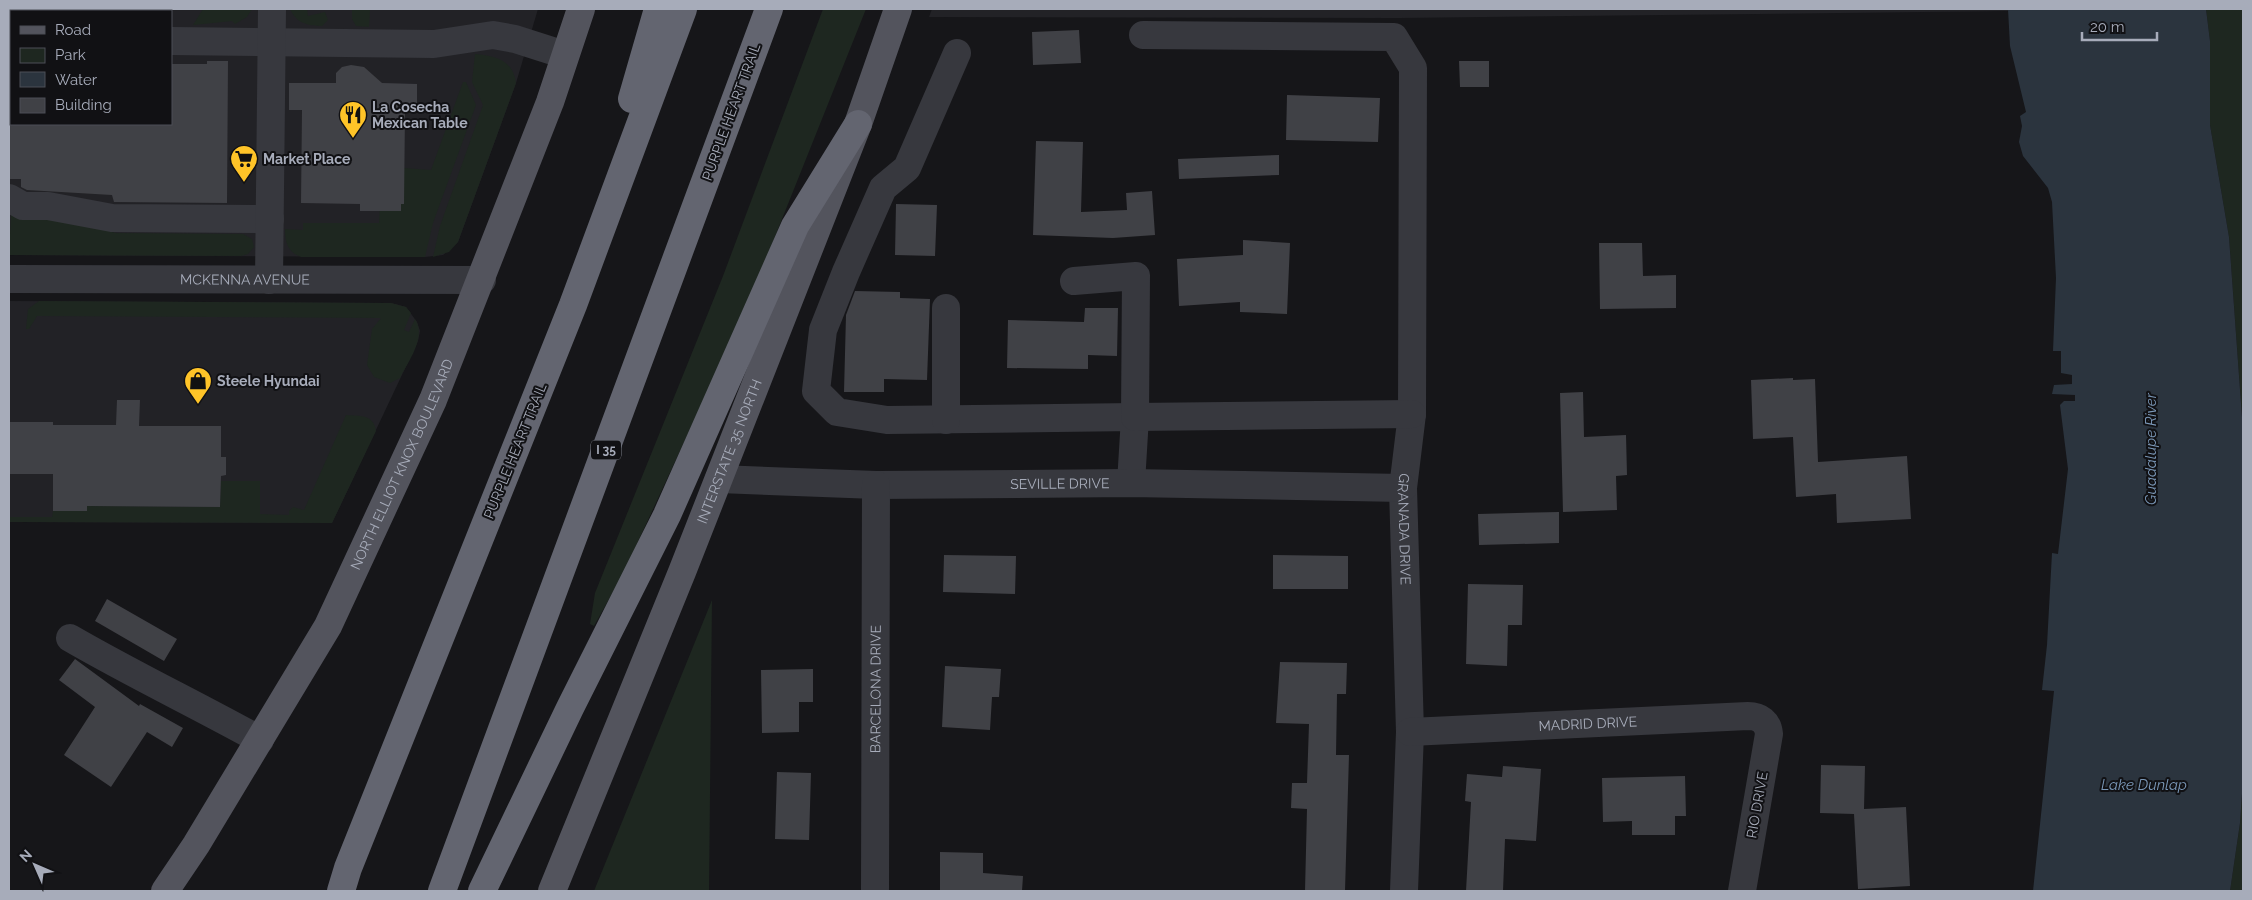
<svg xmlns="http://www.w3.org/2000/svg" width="2252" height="900" font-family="Raleway,sans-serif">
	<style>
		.built { fill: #222226; fill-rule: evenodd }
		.green { fill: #1e2720 }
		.water { fill: #2b343e }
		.building { fill: #404146 }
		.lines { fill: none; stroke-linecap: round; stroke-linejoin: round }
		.minor { stroke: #37383e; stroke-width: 28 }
		.major { stroke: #53545d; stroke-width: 28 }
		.highway { stroke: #636570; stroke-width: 28 }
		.labels { text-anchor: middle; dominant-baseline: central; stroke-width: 4; stroke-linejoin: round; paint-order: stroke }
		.shield { fill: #111114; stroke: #7a7e88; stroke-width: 1 }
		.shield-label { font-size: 12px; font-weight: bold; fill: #a7acba }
		.poi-label { font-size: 14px; font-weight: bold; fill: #a7acba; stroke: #111114; text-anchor: start }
		.street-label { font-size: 14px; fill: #a7acba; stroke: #111114 }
		.water-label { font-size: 15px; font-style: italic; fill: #7b98b8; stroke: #111114 }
	</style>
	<rect width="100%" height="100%" fill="#161619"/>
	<path class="built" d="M 9,9 L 538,9 L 516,83 L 458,242 L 443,255 L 425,257 L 9,255 ZM 11,11 L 171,11 L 171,124 L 11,124 Z
		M 932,9 L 2008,9 L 2009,11 L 1399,18 L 929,17 Z
		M 9,301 L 391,303 L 406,307 L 417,322 L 420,331 L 418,341 L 332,523 L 9,522 Z"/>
	<path class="green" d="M 203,9 L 252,9 L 247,17 L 235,24 L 232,21 L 193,25 Z
		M 290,9 L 307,9 L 308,16 L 325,12 L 328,20 L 322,26 C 308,26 296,23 290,9 Z
		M 352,9 L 370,10 L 369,27 L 356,26 L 352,19 Z
		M 823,9 L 866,9 L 748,304 L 623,574 L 594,626 L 590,624 L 595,593 L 723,276 Z
		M 2206,9 L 2243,9 L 2243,431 L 2229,237 L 2210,125 L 2210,41 Z
		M 475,54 C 494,56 513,59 516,83 L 458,242 L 449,252 L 433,257 L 440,226 L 483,105 L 472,82 Z
		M 463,82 L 466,82 L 476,105 L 433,223 L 425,257 L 301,257 C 288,252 285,243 285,229 L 303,230 L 303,223 L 379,223 L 380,203 L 404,168 L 431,170 Z
		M 11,214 L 47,214 L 116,233 L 243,234 L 252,239 L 254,247 L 248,254 L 241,256 L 9,255 Z
		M 39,301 L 391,303 L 406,307 L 411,313 L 404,330 L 409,332 L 415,319 C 427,337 408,362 400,378 L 390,383 L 374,377 L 367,365 L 372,329 L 381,318 L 37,316 L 29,329 L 26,329 L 28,309 Z
		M 346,415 C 359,416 374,414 376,431 L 332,523 L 9,522 L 9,517 L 52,517 L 53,511 L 86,511 L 87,506 L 220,507 L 221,481 L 260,481 L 260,514 L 289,515 L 289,511 L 293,507 L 304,510 Z
		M 712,600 L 709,891 L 594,891 Z
		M 2243,779 L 2243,891 L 2230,891 L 2240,823 Z"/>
	<path class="water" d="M 2008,9 L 2206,9 L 2210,41 L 2210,125 L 2229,237 L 2243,431 L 2243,779 L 2240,823 L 2230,891 L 2033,891 L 2054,691 L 2042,690 L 2047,645 L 2052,553 L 2058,554 L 2068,469 L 2060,405 L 2064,401 L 2075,401 L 2075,395 L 2052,394 L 2054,385 L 2072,384 L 2072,375 L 2061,373 L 2061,351 L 2053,351 L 2056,278 L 2052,202 L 2048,188 L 2023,156 L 2019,142 L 2022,126 L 2020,116 L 2026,112 L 2010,46 Z"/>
	<path class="building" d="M 1079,30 L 1081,63 L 1033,65 L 1032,32 Z
		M 207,61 L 228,61 L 227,203 L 114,202 L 112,195 L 27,190 L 21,187 L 21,179 L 9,179 L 9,124 L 171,124 L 171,64 L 207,64 Z
		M 1459,61 L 1489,61 L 1489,87 L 1460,87 Z
		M 351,65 L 364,67 L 382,83 L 417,84 L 417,111 L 405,111 L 404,204 L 401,204 L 401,211 L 360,211 L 360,204 L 301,203 L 302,110 L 289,110 L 289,83 L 336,83 L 336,73 L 342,67 Z
		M 1287,95 L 1380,98 L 1378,142 L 1286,140 Z
		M 1036,141 L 1083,142 L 1081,212 L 1127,210 L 1126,193 L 1152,191 L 1155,235 L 1113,238 L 1033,235 Z
		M 1279,155 L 1279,175 L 1179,179 L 1178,159 Z
		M 896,204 L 937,205 L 935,256 L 895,255 Z
		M 1243,240 L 1290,243 L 1287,314 L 1240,312 L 1240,302 L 1179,306 L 1177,259 L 1243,255 Z
		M 1599,243 L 1642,243 L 1643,276 L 1676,275 L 1676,308 L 1600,309 Z
		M 855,291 L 900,292 L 900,298 L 930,299 L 927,380 L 884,379 L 884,392 L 844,392 L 846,315 Z
		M 1085,308 L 1118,308 L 1117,356 L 1088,355 L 1088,369 L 1007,368 L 1008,320 L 1084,322 Z
		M 1793,378 L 1793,380 L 1815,379 L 1818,462 L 1907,456 L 1911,519 L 1837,523 L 1836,494 L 1796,497 L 1793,437 L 1753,439 L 1751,380 Z
		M 1583,392 L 1584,437 L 1626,435 L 1627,475 L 1616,476 L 1617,510 L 1563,512 L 1560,393 Z
		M 117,400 L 140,400 L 139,426 L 221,426 L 221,457 L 226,457 L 226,475 L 221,476 L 220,507 L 87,506 L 87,511 L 53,511 L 53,474 L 9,474 L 9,422 L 53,422 L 53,425 L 116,425 Z
		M 1559,512 L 1559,543 L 1479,545 L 1478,514 Z
		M 944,555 L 1016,556 L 1015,594 L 943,592 Z
		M 1273,555 L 1348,556 L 1348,589 L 1273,589 Z
		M 1468,584 L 1523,585 L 1522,625 L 1508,625 L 1507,666 L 1466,664 Z
		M 107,599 L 177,639 L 164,661 L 95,621 Z
		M 75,659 L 139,706 L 140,704 L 183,728 L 172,747 L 147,732 L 111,787 L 64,755 L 95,707 L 59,680 Z
		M 1280,662 L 1347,663 L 1346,694 L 1337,694 L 1336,755 L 1349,755 L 1345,891 L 1305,891 L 1307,809 L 1291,808 L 1292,783 L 1307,783 L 1309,724 L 1276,723 Z
		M 945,666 L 1001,669 L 999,697 L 992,697 L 990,730 L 942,727 Z
		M 813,669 L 813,702 L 799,702 L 799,732 L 762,733 L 761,670 Z
		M 1821,765 L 1865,766 L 1864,809 L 1906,807 L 1910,886 L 1858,889 L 1854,814 L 1820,813 Z
		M 1503,766 L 1541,769 L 1536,841 L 1505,839 L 1503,891 L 1466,891 L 1471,802 L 1465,801 L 1467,774 L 1502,777 Z
		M 777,772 L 811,773 L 809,840 L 775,839 Z
		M 1685,776 L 1686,816 L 1675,816 L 1675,835 L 1632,835 L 1632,821 L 1603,822 L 1602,778 Z
		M 940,852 L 983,853 L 983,873 L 1023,876 L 1022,891 L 940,891 Z"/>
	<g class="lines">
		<g class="minor">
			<path id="s1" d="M 1143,35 L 1394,37 L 1413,68 L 1412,414 L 1403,488 L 1410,732 L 1404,891"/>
			<path d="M 9,39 L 11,39"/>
			<path d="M 171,41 L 434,44 L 493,35 L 515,39 L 565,55"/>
			<path d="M 957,53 L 907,168 L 883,188 L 846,272 L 823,330 L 816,391 L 837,412 L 887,420 L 1135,417 L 1131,483"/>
			<path d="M 9,198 L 23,206 L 48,206 L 112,218 L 270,219"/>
			<path id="s2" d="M 9,279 L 482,280"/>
			<path d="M 269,280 L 272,9"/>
			<path d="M 1074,281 L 1136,276 L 1135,417 L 1412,414"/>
			<path d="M 946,420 L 946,308"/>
			<path id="s3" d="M 719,479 L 876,485 L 1131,483 L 1403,488"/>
			<path d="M 70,638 C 132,674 197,705 260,740"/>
			<path id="s4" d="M 1410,732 L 1748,716 C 1760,716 1768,722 1769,734 L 1742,891"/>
			<path id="s5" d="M 875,891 L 876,485"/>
		</g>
		<g class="major">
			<path id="s6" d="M 165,891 L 196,845 L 328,626 L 433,400 L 550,102 L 581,9"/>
			<path id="s7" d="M 552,891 L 682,572 L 858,124 L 898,9"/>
		</g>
		<path class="highway" d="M 632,99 L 658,9
			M 341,891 L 348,868 L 573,305 L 683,9
			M 442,891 L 769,9
			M 482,891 L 570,708 L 667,515 L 795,226 L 858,124"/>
	</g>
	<defs>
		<symbol id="restaurant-pin" viewBox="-11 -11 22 30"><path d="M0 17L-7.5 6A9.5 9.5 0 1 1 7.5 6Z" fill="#ffc428" stroke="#111114"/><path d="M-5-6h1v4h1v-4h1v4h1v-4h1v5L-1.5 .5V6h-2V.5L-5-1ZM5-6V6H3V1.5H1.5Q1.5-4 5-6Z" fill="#111"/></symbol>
		<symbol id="supermarket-pin" viewBox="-11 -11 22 30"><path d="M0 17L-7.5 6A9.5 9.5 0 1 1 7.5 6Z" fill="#ffc428" stroke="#111114"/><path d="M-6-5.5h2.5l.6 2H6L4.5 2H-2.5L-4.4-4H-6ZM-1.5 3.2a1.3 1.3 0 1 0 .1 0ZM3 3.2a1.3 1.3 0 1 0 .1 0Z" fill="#111"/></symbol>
		<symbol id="shop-pin" viewBox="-11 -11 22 30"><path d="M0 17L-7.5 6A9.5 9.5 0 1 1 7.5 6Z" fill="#ffc428" stroke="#111114"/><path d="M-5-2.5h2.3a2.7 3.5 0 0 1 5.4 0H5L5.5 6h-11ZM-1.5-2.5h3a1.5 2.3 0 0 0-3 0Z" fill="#111"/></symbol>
	</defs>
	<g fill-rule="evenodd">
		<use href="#restaurant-pin" x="337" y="99" width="32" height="43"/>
		<use href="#supermarket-pin" x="228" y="143" width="32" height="43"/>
		<use href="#shop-pin" x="182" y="365" width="32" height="43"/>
	</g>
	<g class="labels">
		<rect class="shield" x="591" y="440.5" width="30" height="19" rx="4"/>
		<g class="shield-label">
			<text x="606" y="450">I 35</text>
		</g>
		<g class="poi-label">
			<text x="372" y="107">La Cosecha<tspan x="372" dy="16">Mexican Table</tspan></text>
			<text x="263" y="159">Market Place</text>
			<text x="217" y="381">Steele Hyundai</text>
		</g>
		<g class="street-label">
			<text transform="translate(731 112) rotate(-70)">PURPLE HEART TRAIL</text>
			<text stroke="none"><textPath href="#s2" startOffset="236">MCKENNA AVENUE</textPath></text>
			<text transform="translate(515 451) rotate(-68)">PURPLE HEART TRAIL</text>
			<text stroke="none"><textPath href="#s7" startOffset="474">INTERSTATE 35 NORTH</textPath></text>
			<text stroke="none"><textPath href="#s6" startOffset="489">NORTH ELLIOT KNOX BOULEVARD</textPath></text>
			<text stroke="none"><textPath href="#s3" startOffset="341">SEVILLE DRIVE</textPath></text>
			<text stroke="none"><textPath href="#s1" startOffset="749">GRANADA DRIVE</textPath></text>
			<text stroke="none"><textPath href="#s5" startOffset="202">BARCELONA DRIVE</textPath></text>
			<text stroke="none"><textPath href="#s4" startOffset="178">MADRID DRIVE</textPath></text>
			<text transform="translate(1757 805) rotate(-80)">RIO DRIVE</text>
		</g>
		<g class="water-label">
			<text transform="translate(2151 449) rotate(-90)">Guadalupe River</text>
			<text x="2144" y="785">Lake Dunlap</text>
		</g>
	</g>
	<rect width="2252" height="900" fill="none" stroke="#a7acba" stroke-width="20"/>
	<rect x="10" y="10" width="162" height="115" fill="#111114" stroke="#4d4f56"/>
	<rect x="20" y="26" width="25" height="8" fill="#53545d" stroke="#4d4f56"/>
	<text x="55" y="35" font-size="15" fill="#a7acba">Road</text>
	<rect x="20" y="48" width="25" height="15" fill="#1e2720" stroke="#4d4f56"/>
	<text x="55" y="60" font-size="15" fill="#a7acba">Park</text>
	<rect x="20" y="72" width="25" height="15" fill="#2b343e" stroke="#4d4f56"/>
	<text x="55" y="85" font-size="15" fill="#a7acba">Water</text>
	<rect x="20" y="98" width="25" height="15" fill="#404146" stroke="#4d4f56"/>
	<text x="55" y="110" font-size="15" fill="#a7acba">Building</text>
	<g transform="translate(35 865) rotate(315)" stroke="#111114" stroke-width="4" paint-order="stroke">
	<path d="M0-4L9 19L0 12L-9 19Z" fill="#a7acba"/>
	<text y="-8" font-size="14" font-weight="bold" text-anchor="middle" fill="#a7acba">N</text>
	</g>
	<path d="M2082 32v8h75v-8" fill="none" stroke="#a7acba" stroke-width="2.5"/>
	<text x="2090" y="32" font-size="15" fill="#a7acba" stroke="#111114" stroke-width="4" paint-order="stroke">20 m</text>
</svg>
